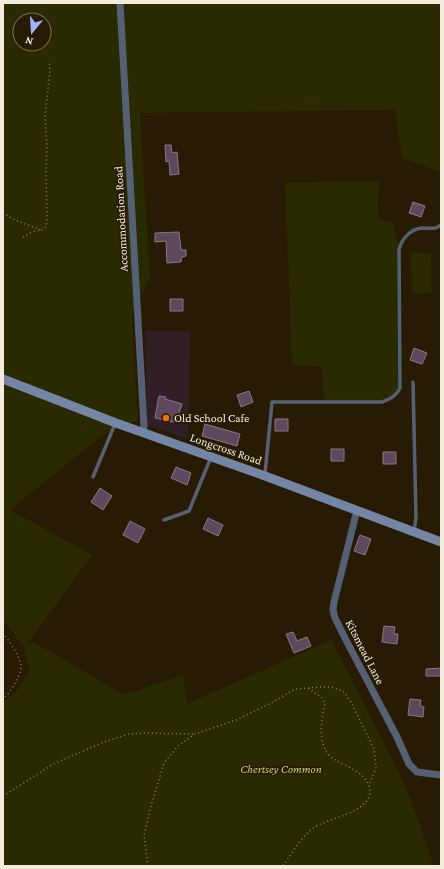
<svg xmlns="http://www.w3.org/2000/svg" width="444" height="869" font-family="'Crimson Pro',serif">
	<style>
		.commercial { fill: #311f26 }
		.green { fill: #292a00; fill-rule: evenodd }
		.building { fill: #5f485d; stroke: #8d748a }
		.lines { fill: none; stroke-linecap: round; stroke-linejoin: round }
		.path { stroke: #8a816d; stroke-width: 1.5; stroke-dasharray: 1 3; stroke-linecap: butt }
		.service { stroke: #556074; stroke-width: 3.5 }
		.minor { stroke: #556074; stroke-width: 7 }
		.secondary { stroke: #7485a5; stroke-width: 9 }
		.food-dot { fill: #e8710a; stroke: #271c03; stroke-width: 1.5 }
		.labels { text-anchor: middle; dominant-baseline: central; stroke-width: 3.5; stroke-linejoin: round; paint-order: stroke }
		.street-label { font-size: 12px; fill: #f3ecdd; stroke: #271c03 }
		.poi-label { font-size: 12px; fill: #f3ecdd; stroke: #271c03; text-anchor: start }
		.park-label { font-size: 12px; font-style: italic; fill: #c5ca75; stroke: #271c03 }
	</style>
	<rect width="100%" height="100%" fill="#271c03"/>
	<path class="commercial" d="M 145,331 L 190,331 L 188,439 L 147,425 Z"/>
	<path class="green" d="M 3,3 L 441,3 L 441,172 L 402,158 L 395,110 L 140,113 L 150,278 L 132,313 L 138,420 L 105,433 L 10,510 L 92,555 L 26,646 L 31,642 L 49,651 L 124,695 L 183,675 L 187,704 L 331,640 L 396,766 L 411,800 L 434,866 L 3,866 L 3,702 L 15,693 L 30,671 L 24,648 L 3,619 ZM 20,20 L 44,20 L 44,44 L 20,44 Z
		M 379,181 L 378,219 L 393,223 L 399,249 L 400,388 L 397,394 L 382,402 L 324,402 L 322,367 L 292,365 L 285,183 Z
		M 411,253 L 431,253 L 432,293 L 412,294 Z"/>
	<path class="building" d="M 165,145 L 171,145 L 172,153 L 177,152 L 179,174 L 170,175 L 169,161 L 166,162 Z
		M 413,202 L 425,206 L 421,217 L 409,213 Z
		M 179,232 L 181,250 L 186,250 L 186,256 L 182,257 L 181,262 L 167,263 L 166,241 L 155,242 L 155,233 Z
		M 170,299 L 183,299 L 183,311 L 170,311 Z
		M 414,348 L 427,353 L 422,364 L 410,360 Z
		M 249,391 L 253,402 L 241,407 L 237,395 Z
		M 159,396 L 166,397 L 165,399 L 182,404 L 177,419 L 174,420 L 174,422 L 155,418 Z
		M 275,419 L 288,419 L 288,431 L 275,431 Z
		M 205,424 L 240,434 L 237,446 L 202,436 Z
		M 331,449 L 344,449 L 344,461 L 331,461 Z
		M 383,452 L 396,452 L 396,464 L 383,464 Z
		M 176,467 L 191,473 L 187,485 L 171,478 Z
		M 100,488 L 112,496 L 103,510 L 91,502 Z
		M 208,518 L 223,525 L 218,536 L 203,529 Z
		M 130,521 L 145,529 L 138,543 L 123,535 Z
		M 360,535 L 371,539 L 365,555 L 354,551 Z
		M 384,626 L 395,627 L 394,634 L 398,634 L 397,644 L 382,642 Z
		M 293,632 L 297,641 L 307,637 L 311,646 L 294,653 L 286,634 Z
		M 441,668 L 441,676 L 426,676 L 426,669 Z
		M 410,699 L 421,700 L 420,706 L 424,707 L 423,717 L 408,715 Z"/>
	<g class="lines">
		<path class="path" d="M 3,213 L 15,220 L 41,230
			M 23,237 L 32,232 L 44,229 L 46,226 L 47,219 L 46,170 L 47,147 L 45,116 L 50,70 L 49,61
			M 3,633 C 9,641 20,656 21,666 C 21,677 10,692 3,699
			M 3,796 L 55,763 L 104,742 L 129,734 L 145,733 L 195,734
			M 148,866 L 144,835 L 151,806 L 164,763 L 178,746 L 195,734 L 236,720 L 273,702 L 295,689 L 321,687 L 331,687 L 343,691 L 350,700 L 374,749 L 376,768 L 369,785
			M 279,866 L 284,865 C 292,853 301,838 312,829 C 327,817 371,814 370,790 C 370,786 367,782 365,779 C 354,765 333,764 326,751 C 318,737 322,718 325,703 L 322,698 L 308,688"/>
		<path class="service" d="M 413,382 L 416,518 L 414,531
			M 265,474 L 272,402 L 382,402 C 391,399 396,396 400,388 L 399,249 C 402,239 410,229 422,228 C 429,228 435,230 441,225
			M 93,477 L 115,424
			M 164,520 L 189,511 L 211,457"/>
		<path class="minor" d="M 120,3 L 144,426 L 143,433
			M 357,510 L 334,602 L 333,610 L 335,618 L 346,640 L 397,737 L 409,764 L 417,772 L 441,775"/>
		<path class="secondary" d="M 3,379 L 116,423 L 265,476 L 441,542"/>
	</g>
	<circle class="food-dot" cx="166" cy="418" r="4"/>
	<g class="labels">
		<g class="street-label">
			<text transform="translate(121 219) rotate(-93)">Accommodation Road</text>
			<text transform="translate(226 449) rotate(19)">Longcross Road</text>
			<text transform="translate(365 652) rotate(63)">Kitsmead Lane</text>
		</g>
		<g class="poi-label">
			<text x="174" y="418">Old School Cafe</text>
		</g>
		<g class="park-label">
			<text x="281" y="769">Chertsey Common</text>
		</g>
	</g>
	<rect width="444" height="869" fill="none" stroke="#f3ecdd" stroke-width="8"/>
	<g transform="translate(32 32) rotate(198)"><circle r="19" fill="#271c03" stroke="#796f5a"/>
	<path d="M0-3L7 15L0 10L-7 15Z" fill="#a3b2fd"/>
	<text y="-6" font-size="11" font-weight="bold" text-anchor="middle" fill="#f3ecdd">N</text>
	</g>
</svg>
